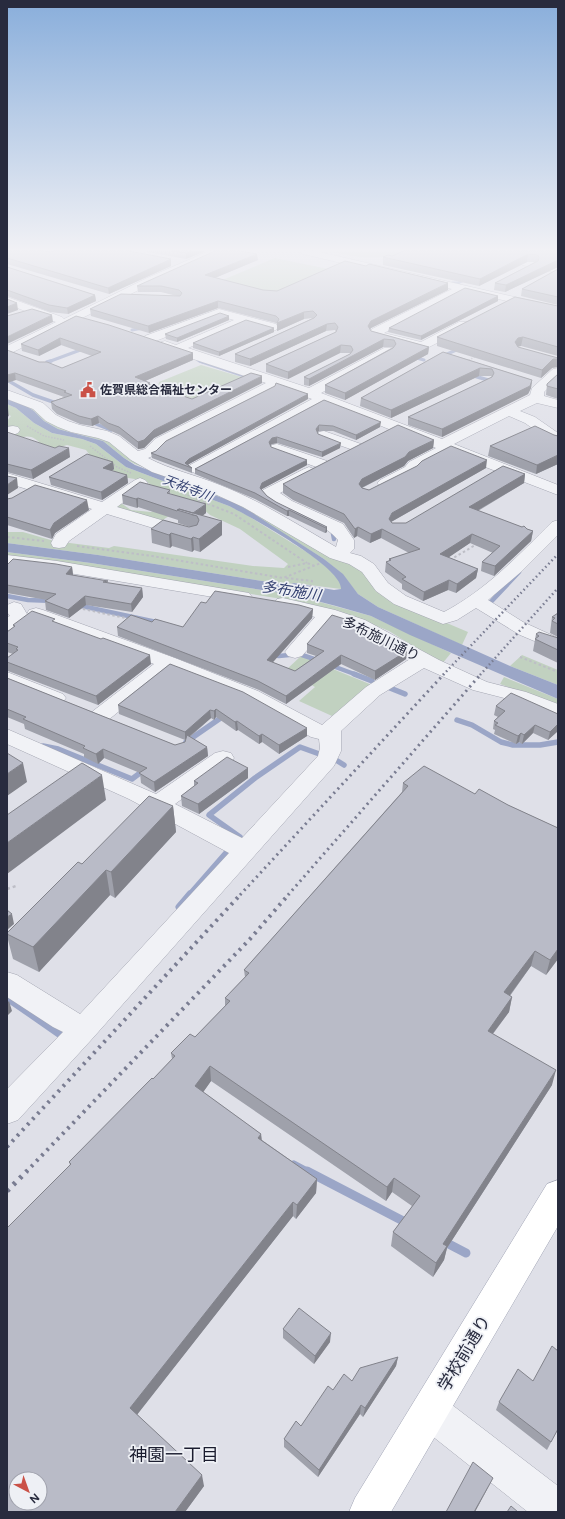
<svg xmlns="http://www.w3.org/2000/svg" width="565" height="1519" font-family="Figtree,'Noto Sans JP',sans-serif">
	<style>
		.green { fill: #c1d1c0 }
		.water { fill: #9ba6c7 }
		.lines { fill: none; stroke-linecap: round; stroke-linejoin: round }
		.stream-far5 { stroke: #9ba6c7; stroke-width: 3 }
		.stream-far4 { stroke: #9ba6c7; stroke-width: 3.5 }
		.stream-far3 { stroke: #9ba6c7; stroke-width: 4.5 }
		.stream-far2 { stroke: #9ba6c7; stroke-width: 5.5 }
		.stream-far1 { stroke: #9ba6c7; stroke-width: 7 }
		.stream { stroke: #9ba6c7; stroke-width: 9 }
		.minor-casing { stroke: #a4a6b2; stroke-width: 1 }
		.major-casing { stroke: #9ea2b3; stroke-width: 1 }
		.path-far2 { stroke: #bdbec6; stroke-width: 1.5; stroke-dasharray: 1.5 1.5; stroke-linecap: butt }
		.path-far1 { stroke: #bdbec6; stroke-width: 2; stroke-dasharray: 2.5 2.5; stroke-linecap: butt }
		.path { stroke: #bdbec6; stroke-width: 2.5; stroke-dasharray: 3 3; stroke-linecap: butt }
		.minor { fill: #f1f2f6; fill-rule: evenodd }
		.major { fill: #fff; fill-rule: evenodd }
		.rail-far3 { stroke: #797c91; stroke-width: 2.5; stroke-dasharray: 1.5 3; stroke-linecap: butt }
		.rail-far2 { stroke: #797c91; stroke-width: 3; stroke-dasharray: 2 4; stroke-linecap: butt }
		.rail-far1 { stroke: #797c91; stroke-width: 4; stroke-dasharray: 2.5 5; stroke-linecap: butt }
		.rail { stroke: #797c91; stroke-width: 5; stroke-dasharray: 3 6; stroke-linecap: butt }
		.wall { fill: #9fa1ab }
		.shaded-wall { fill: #82838b }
		.building { fill: #b9bbc7; stroke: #82838b; fill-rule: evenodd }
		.labels { text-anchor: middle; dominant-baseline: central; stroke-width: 3.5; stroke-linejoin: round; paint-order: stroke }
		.far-poi-label { font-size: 12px; font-weight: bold; fill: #282b3e; stroke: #eef0f5; text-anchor: start }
		.far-water-label { font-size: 13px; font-style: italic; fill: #344171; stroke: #eef0f5 }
		.street-label { font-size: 14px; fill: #282b3e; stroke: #eef0f5 }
		.water-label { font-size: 15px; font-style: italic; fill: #344171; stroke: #eef0f5 }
		.near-street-label { font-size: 17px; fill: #282b3e; stroke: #eef0f5 }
		.near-neighbourhood-label { font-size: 18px; fill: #1b1d2f; stroke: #eef0f5 }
	</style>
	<rect width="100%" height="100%" fill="#dfe0e8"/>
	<path class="green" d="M 328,251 L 405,251 C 378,262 355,257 328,251 Z
		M 275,258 L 333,270 L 272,297 L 213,284 Z
		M 201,365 L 245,378 L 200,401 L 158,387 L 159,382 Z
		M 7,396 L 96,435 L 248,505 L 357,567 L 397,602 L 468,632 L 462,645 L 378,607 L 358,594 L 342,574 L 324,559 L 233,502 L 135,464 L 124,458 L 103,441 L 58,429 L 44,421 L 34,411 Z
		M 7,404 L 16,408 L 34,423 L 52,433 L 82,439 L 96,444 L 126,467 L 229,506 L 245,514 L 313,556 L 335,574 L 341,584 L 341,589 L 294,583 L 288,585 L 98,555 L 7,543 L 7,532 L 23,532 L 54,541 L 109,548 L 114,546 L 253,566 L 284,568 L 288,564 L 240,529 L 210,515 L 202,508 L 188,503 L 160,522 L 110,507 L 118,501 L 131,510 L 151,512 L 178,500 L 174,495 L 141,480 L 122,477 L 107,466 L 92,458 L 86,450 L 67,445 L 51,450 L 43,447 C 32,431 21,436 7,445 L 7,421 L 11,416 L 7,414 Z
		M 7,552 L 91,563 L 294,595 L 371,616 L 451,653 L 442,664 L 389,631 L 339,611 L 282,599 L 64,563 L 7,556 Z
		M 522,655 L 558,670 L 558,685 L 510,666 Z
		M 301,656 L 372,685 L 332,716 L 299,701 L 315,687 L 286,670 Z
		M 504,677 L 558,699 L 558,706 L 500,684 Z"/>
	<path class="water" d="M 7,398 L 23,404 L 34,411 L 44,421 L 58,429 L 103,441 L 124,458 L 135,465 L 233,502 L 251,512 L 324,559 L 343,574 L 358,594 L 378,607 L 510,666 L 558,685 L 558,699 L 410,635 L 371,616 L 336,606 L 294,595 L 91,563 L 7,552 L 7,543 L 98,555 L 288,585 L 294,583 L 334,590 L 341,589 C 343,567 249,516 229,506 L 126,467 L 96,444 L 82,439 L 52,433 L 34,423 L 16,408 L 7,404 Z"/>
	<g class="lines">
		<path class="stream-far5" d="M 452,283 L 458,283 L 466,279
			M 132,330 L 143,328
			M 447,354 L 461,348
			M 413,357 L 424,360
			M 198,360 L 203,362
			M 48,362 L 83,349"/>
		<path class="stream-far4" d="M 200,361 L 245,376
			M 47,362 L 51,361
			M 471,375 L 491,381
			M 7,380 L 33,395 L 59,404
			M 91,422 L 111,430"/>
		<path class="stream-far3" d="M 332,528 L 334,539
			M 7,596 L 28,600 L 53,601
			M 489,604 L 519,572
			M 77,605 L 161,623
			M 270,655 L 279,656 L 299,654 L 320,661
			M 330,665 L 357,675"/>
		<path class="stream-far2" d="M 354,674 L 372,681
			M 390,688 L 405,694
			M 457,720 L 472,725 L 501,742 L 513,745 L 540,745 L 558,742
			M 186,742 L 225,715
			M 43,746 L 58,749 L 132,779 L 144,770
			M 237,841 L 240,837 L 209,815 L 255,778 L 300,747 L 336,760 L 344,765
			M 189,895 L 231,847"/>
		<path class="stream-far1" d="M 179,907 L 190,894
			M 7,998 L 59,1034 L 67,1027
			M 294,1164 L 309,1172"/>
		<path class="stream" d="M 307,1171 L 407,1223
			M 443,1241 L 466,1253"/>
		<defs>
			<path id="minor" d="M 209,251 L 222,251 L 221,253 L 155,282 L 7,355 L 7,346 L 56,322 L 43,318 L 7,304 L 7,297 L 62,317 L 64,319 L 147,278 Z
				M 298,251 L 315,251 L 558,307 L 558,313 L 464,291 L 384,333 L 421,342 L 459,322 L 467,322 L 469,325 L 467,328 L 423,350 L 371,337 L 369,334 L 372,329 L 452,289 L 303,254 Z
				M 526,260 L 558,267 L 558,273 L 522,265 L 521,263 L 522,261 Z
				M 219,309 L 276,324 L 278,327 L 276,330 L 272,331 L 246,323 L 188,348 L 309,388 L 384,348 L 392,348 L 394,351 L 392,354 L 321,393 L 442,439 L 530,395 L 532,388 L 553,369 L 558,368 L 558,379 L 544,392 L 544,396 L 558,400 L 558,408 L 537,403 L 520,411 L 535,417 L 558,433 L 558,444 L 553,443 L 525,423 L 509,416 L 454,444 L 558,485 L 558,495 L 449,453 L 420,468 L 416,473 L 390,486 L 385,488 L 380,486 L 377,483 L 380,480 L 405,467 L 409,462 L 436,448 L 324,403 L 200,471 L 195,473 L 190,471 L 187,468 L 190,465 L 312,399 L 276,386 L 274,389 L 165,445 L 155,455 L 148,458 C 171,470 196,475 220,485 C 261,501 298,525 336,547 L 338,540 C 321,518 276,515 261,493 L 263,490 L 304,469 L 309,467 L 314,469 L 317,472 L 314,475 L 280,493 L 292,501 L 343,524 L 354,540 L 354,549 L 350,553 L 361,556 L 374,564 L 388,583 L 406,596 L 444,612 C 486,590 519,555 552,522 L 558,520 L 558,535 L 522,571 L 488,600 L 523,622 L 558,638 L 558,651 L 520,635 L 476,608 L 457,620 L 443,624 L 394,604 L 376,591 L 362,572 L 349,564 L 330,558 L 243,507 L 208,491 L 152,472 L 131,460 L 109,442 L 98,438 L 71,432 L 58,427 L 46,421 L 33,409 L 7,399 L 7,390 L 43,403 L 56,415 L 68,421 L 80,425 L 107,431 L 119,436 L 138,451 L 145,449 L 155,439 L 266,383 L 172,352 L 161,348 L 159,345 L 161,342 L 165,341 L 176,345 L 234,320 L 220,316 L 153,342 L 145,342 L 143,339 L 145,336 Z
				M 13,426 L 18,427 L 20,430 L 18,433 L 7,437 L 7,427 Z
				M 324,431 L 361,444 L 363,447 L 361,450 L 356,451 L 319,438 L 317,435 L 319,432 Z
				M 277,444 L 327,461 L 330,464 L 327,467 L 322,469 L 272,451 L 270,448 L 272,445 Z
				M 7,473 L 102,502 L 135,480 L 140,478 L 145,480 L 148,483 L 145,486 L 117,507 L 192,529 L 194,533 L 192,537 L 186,538 L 107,514 L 69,541 L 65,547 L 59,548 L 53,547 L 51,543 L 56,534 L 92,509 L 7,483 Z
				M 7,555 L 57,561 L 249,593 L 252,597 L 249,601 L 243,602 L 57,571 L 7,565 Z
				M 283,598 L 335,610 L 365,620 L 439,660 L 487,682 L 526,692 L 558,704 L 558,719 L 512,700 L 473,690 L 424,668 L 380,695 L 341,731 L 341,751 L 334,766 L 92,1039 L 18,1120 L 7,1124 L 7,1089 L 63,1032 L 53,1027 L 7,997 L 7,972 L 17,975 L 80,1014 L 229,853 L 129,799 L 7,744 L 7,729 L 156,794 L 215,753 L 223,751 L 231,753 L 234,758 L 231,763 L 175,804 L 242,838 L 318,756 L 320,748 L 319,739 L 311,737 L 244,699 L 170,670 L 107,721 L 100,723 L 93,721 L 90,716 L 93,711 L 154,664 L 28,616 L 29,618 L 27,622 L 7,631 L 7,617 L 10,616 L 7,612 L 7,605 L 14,602 L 21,604 L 27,614 L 29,610 L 36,608 L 43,610 L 175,658 L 258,691 L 322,725 L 366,687 L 410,659 L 351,628 L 331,622 L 302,656 L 295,658 L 288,656 L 285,652 L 288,648 L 315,617 L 277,607 L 274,603 L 277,599 Z
				M 7,672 L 63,694 L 66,698 L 63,702 L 56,704 L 7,685 Z
				M 430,1392 L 443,1398 L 558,1486 L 558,1512 L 528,1512 L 417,1424 L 411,1411 L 417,1398 Z"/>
			<path id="major" d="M 558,1180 L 558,1226 L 391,1512 L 349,1512 L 355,1498 L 547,1184 Z"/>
		</defs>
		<use href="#minor" class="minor-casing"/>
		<use href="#major" class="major-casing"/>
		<path class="path-far2" d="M 466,362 L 476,356
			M 27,426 L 44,436 L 64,440
			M 90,446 L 117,467 L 131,473
			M 182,493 L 201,501"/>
		<path class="path-far1" d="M 198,500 L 234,514 L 307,563
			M 7,537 L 44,541
			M 77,546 L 152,556 L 283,578 L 321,563
			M 450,560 L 477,544
			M 288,567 L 307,563 L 315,566
			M 286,578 L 312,581 L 308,595
			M 78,608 L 130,619
			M 520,657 L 558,672"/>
		<path class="path" d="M 7,889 L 16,886"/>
		<use href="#minor" class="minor"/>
		<use href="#major" class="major"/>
		<path class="rail-far3" d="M 443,675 L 558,554
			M 480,675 L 558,588"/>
		<path class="rail-far2" d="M 240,895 L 444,674
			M 288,895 L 481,674"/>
		<path class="rail-far1" d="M 7,1147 L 241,894
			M 26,1172 L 250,939 L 289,894"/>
		<path class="rail" d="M 7,1191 L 27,1171"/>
	</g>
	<path class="wall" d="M 7,251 L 51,252 L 54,251 L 49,251 L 129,251 L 171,266 L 109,294 L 7,264 Z
		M 143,251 L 206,251 L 186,259 Z
		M 558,251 L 558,267 L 505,292 L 494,290 L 495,283 L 535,262 L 527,262 L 479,286 L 383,265 L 383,257 L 392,256 Z
		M 258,260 L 215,278 L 263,290 L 277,291 L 448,290 L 371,328 L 370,329 L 371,331 L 429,347 L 428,354 L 345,400 L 325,393 L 325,385 L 393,347 L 383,347 L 309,386 L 304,385 L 304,377 L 350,354 L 350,353 L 340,353 L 288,379 L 266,372 L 266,364 L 336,332 L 335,330 L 326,331 L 250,366 L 235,362 L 235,354 L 313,318 L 304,319 L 277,331 L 277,324 L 276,323 L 218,308 L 149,333 L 91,316 L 90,309 L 177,296 L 161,292 L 138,292 L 137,286 Z
		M 7,267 L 95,295 L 96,301 L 68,314 L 50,312 L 7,296 Z
		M 558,269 L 558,305 L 521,296 L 522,289 Z
		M 498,296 L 498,301 L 421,340 L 388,332 L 389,328 Z
		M 558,306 L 558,356 L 521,346 L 517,346 L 552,368 L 541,378 L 437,346 L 437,337 Z
		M 76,316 L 193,360 L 145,381 L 151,385 L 192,399 L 262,383 L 154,438 L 144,448 L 138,449 L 120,435 L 109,430 L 99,423 L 92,426 L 80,424 L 57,414 L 52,409 L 51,402 L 64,397 L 16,380 L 7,350 L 39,362 L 62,368 L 92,356 L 61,345 L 39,356 L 22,351 L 21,344 Z
		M 229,316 L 229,320 L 177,342 L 166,339 L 165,334 Z
		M 274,328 L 274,332 L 219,356 L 193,348 L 193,343 Z
		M 443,352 L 532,380 L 531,388 L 528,394 L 442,437 L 408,425 L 408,417 L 492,377 L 491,376 L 479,376 L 391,418 L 360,406 L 361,398 Z
		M 558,374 L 558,399 L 546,395 L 547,384 Z
		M 308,399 L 189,464 L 188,465 L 192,468 L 192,473 L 152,458 L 151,453 Z
		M 324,400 L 380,427 L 356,440 L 333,431 L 319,431 L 317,432 L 318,434 L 340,448 L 322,457 L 277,443 L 272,444 L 270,445 L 271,447 L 307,465 L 262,489 L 262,490 L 267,496 L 276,502 L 327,527 L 327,532 L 325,533 L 289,516 L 287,516 L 255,499 L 195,474 L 195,469 Z
		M 7,432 L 70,457 L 33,479 L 7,472 Z
		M 554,435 L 558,436 L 558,464 L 536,474 L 488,456 L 490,446 Z
		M 434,440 L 433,448 L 408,461 L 404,466 L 362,488 L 369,490 L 486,468 L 391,522 L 392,523 L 406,523 L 525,474 L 524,483 L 478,511 L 533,531 L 531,541 L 494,576 L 481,571 L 482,562 L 493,553 L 470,543 L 448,557 L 478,569 L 476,578 L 456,593 L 448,590 L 423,601 L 402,589 L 402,584 L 385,572 L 386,562 L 389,561 L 389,559 L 409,553 L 381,538 L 370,543 L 357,536 L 354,538 L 344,523 L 293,500 L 283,493 L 283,484 Z
		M 113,462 L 114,469 L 112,471 L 127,475 L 128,483 L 102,500 L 51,485 L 49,477 Z
		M 170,490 L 170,494 L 206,513 L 202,516 L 222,521 L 222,535 L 200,552 L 194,550 L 192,552 L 172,546 L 170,548 L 152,543 L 151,529 L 190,527 L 178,523 L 178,520 L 138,507 L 137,508 L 123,504 L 122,495 Z
		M 7,499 L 89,510 L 55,533 L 52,539 L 7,525 Z
		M 7,565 L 72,567 L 73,575 L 108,583 L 142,588 L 143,597 L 132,612 L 86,605 L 69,618 L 46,610 L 45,601 L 47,600 L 7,593 Z
		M 206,603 L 313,609 L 312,618 L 272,662 L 295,671 L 316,656 L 307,653 L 307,644 L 351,621 L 350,626 L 407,651 L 406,659 L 375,680 L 341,664 L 286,704 L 259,690 L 118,636 L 117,627 L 152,622 L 183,627 Z
		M 558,613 L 558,637 L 550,633 L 552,617 Z
		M 55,622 L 151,664 L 98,705 L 8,671 L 7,671 L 7,658 L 13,654 L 7,652 L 7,632 L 14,627 L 13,625 Z
		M 536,634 L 558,638 L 558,663 L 533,651 Z
		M 170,664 L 307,736 L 279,754 L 262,742 L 259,744 L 238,730 L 236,731 L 216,717 L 214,720 L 211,718 L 190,737 L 207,747 L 208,756 L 155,792 L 141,783 L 140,773 L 104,758 L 98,764 L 84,757 L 84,754 L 25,729 L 24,724 L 7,717 L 7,678 L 175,745 L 185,742 L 185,740 L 119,714 L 118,705 Z
		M 496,706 L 558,714 L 558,731 L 548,740 L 533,733 L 522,744 L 519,742 L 516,744 L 494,734 L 495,730 L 493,729 L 494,721 L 498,717 L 494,715 Z
		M 248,768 L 248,778 L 199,814 L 182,806 L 181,796 L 194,786 L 194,781 Z
		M 403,783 L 475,794 L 508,805 L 558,828 L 558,959 L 546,975 L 531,966 L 510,996 L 512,997 L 509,1012 L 493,1034 L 552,1085 L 447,1248 L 444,1260 L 433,1277 L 391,1246 L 393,1232 L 412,1206 L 392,1192 L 386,1201 L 211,1081 L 203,1092 L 261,1134 L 262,1140 L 317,1179 L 316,1193 L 296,1219 L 293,1216 L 137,1414 L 204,1486 L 185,1512 L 7,1512 L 70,1165 L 69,1162 L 153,1079 L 172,1059 L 171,1053 L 195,1037 L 225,1006 L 225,998 L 245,977 L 244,970 L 402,792 Z
		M 173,806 L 176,832 L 115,898 L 110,895 L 39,972 L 13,959 L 7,936 L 7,933 L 82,864 Z
		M 283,1329 L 330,1342 L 314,1364 L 283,1338 Z
		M 558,1351 L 558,1429 L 547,1450 L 496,1410 L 499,1402 L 533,1381 Z
		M 398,1357 L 396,1366 L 363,1417 L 360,1414 L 318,1477 L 284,1447 L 284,1439 L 301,1426 L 333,1390 Z"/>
	<path class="shaded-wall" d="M 192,251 L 206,251 L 186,259 L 186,253 Z
		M 257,254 L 258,260 L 205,282 L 205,275 Z
		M 528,254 L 527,262 L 479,286 L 480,279 Z
		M 171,259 L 171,266 L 109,294 L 108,288 Z
		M 558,260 L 558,267 L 505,292 L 506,285 Z
		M 448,283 L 448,290 L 371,328 L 368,333 L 368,326 L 371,321 Z
		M 95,295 L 96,301 L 68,314 L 67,308 Z
		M 498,296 L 498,301 L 421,340 L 421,336 Z
		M 218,301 L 218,308 L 149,333 L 148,326 Z
		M 17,303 L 18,310 L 7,314 L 7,307 Z
		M 304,312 L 304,319 L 277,331 L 277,323 Z
		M 52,315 L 53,322 L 7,344 L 7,337 Z
		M 229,316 L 229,320 L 177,342 L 177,338 Z
		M 327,324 L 326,331 L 250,366 L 250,359 Z
		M 274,328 L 274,332 L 219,356 L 219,352 Z
		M 523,337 L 521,346 L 517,347 L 515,342 L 518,338 Z
		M 60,338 L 61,345 L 39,356 L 38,350 Z
		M 384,339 L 383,347 L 309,386 L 309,379 Z
		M 341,345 L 340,353 L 288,379 L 288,372 Z
		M 429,347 L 428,354 L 345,400 L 345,393 Z
		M 193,353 L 193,360 L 136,385 L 135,377 Z
		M 553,359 L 558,359 L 558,367 L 552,368 L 541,378 L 542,370 Z
		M 480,368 L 479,376 L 391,418 L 391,410 Z
		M 15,373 L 16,380 L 7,383 L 7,375 Z
		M 262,376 L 262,383 L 154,438 L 144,448 L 138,449 L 138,442 L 154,430 Z
		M 532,380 L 531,388 L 528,394 L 442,437 L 442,429 Z
		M 308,394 L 308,399 L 189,464 L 187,466 L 185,463 L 189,459 Z
		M 7,408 L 8,408 L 9,416 L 7,417 Z
		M 98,416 L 99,423 L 92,426 L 91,419 Z
		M 381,422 L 380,427 L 356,440 L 356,435 Z
		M 319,425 L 319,431 L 316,434 L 316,429 Z
		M 277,437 L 277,443 L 272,444 L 269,447 L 269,442 L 272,438 Z
		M 434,440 L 433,448 L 408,461 L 404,466 L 361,488 L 359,484 L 362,479 L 409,452 Z
		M 341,443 L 340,448 L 322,457 L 322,452 Z
		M 69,448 L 70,457 L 33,479 L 31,470 Z
		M 558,455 L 558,464 L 536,474 L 537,465 Z
		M 307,460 L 307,465 L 262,489 L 260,494 L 260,488 L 262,483 Z
		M 487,460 L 486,468 L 391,522 L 389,519 L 392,513 Z
		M 113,462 L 114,469 L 104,476 L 103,468 Z
		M 525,474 L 524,483 L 468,516 L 469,507 Z
		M 127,475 L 128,483 L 102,500 L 101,492 Z
		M 17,478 L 18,488 L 7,495 L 7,485 Z
		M 138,498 L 138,507 L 137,508 L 136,499 Z
		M 87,500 L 89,510 L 55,533 L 52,539 L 50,530 L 54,523 Z
		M 206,504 L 206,513 L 198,519 L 197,516 L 191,515 Z
		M 289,510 L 289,516 L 287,516 L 287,511 Z
		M 222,521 L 222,535 L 200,552 L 199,539 Z
		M 327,527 L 327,532 L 325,533 L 326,528 Z
		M 358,527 L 357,536 L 354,538 L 355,529 Z
		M 382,529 L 381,538 L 370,543 L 371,534 Z
		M 533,531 L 531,541 L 494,576 L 495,566 Z
		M 171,533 L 172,546 L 170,548 L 169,535 Z
		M 472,534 L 470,543 L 439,564 L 440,554 Z
		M 193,537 L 194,550 L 192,552 L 191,539 Z
		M 72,567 L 73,575 L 66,574 Z
		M 478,569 L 476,578 L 456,593 L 457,584 Z
		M 449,580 L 448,590 L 423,601 L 424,592 Z
		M 142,588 L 143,597 L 132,612 L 131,604 Z
		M 85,596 L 86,605 L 69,618 L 68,610 Z
		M 313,609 L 312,618 L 267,669 L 267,660 Z
		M 351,621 L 350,629 L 347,625 Z
		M 407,651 L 406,659 L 375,680 L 375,671 Z
		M 150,655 L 151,664 L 98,705 L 96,696 Z
		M 341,655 L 341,664 L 286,704 L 286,696 Z
		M 216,709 L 216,717 L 214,720 L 214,711 Z
		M 210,710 L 211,718 L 185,740 L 185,732 Z
		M 237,721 L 238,730 L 236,731 L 235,722 Z
		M 558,724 L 558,731 L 548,740 L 550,732 Z
		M 535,725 L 533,733 L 522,744 L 524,735 Z
		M 307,728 L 307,736 L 279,754 L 279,745 Z
		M 521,733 L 519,742 L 516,744 L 518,736 Z
		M 262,734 L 262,742 L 259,744 L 259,736 Z
		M 207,747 L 208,756 L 155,792 L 154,782 Z
		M 103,749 L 104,758 L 98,764 L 96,754 Z
		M 23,763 L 27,782 L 7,796 L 7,774 Z
		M 248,768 L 248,778 L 199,814 L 198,804 Z
		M 102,775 L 106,800 L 7,874 L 7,843 Z
		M 173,806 L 176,832 L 115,898 L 111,872 Z
		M 106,870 L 110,895 L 39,972 L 33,947 Z
		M 12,914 L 14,924 L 7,930 L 7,917 Z
		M 558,949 L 558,959 L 546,975 L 550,960 Z
		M 535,951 L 531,966 L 501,1007 L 504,992 Z
		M 512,997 L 509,1012 L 484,1045 L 488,1031 Z
		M 9,1001 L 12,1011 L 7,1016 L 7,1003 Z
		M 210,1066 L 211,1081 L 197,1101 L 195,1086 Z
		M 556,1070 L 552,1085 L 447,1248 L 444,1260 L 433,1277 L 436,1263 L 443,1244 Z
		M 261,1134 L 262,1149 L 258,1138 Z
		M 394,1178 L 392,1192 L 386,1201 L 387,1187 Z
		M 317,1179 L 316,1193 L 296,1219 L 297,1205 Z
		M 293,1202 L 293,1216 L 133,1420 L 130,1408 Z
		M 331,1333 L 330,1342 L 314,1364 L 315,1356 Z
		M 398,1357 L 396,1366 L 363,1417 L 365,1408 Z
		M 361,1405 L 360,1414 L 318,1477 L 319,1470 Z
		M 202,1475 L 204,1486 L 185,1512 L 175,1512 Z
		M 493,1478 L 490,1484 L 475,1512 L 474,1512 Z"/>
	<path class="building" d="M 7,251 L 43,251 L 51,252 L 54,251 L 129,251 L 171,259 L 108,288 L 7,258 Z
		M 172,251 L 192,251 L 186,253 Z
		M 215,251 L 240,251 L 257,254 L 205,275 L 263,290 L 277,291 L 345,261 L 366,266 L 369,264 L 448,283 L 371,321 L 368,326 L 371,331 L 429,347 L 345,393 L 325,385 L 393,348 L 396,344 L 394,340 L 384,339 L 309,379 L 304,377 L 350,354 L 353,350 L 351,346 L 341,345 L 288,372 L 266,364 L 336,332 L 338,327 L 335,323 L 327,324 L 250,359 L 235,354 L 314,318 L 317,315 L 313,311 L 304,312 L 277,323 L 279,319 L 276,316 L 218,301 L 148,326 L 90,309 L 121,294 L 180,296 L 182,293 L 179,290 L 161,286 L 137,286 Z
		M 404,251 L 558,251 L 558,260 L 506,285 L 495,283 L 538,261 L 539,258 L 538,255 L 528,254 L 480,279 L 383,257 L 388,255 L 392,256 Z
		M 7,267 L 95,295 L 67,308 L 49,305 L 7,290 Z
		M 558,269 L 558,297 L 522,289 Z
		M 465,288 L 498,296 L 421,336 L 389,328 Z
		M 515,297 L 558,306 L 558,347 L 523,337 L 518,338 L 515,342 L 518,347 L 558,358 L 558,359 L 553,359 L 542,370 L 437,337 Z
		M 7,299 L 17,303 L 7,307 Z
		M 32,309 L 52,315 L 7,337 L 7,316 Z
		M 220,313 L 229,316 L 177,338 L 165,334 Z
		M 76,316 L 109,325 L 193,353 L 135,377 L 150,383 L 148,384 L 192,399 L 251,373 L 262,376 L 154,430 L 144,440 L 138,442 L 119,427 L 108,423 L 98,416 L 91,419 L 79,416 L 56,406 L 51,402 L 72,395 L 64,392 L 66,391 L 15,373 L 7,375 L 7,350 L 39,362 L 47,362 L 62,368 L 101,352 L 60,338 L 38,350 L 21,344 Z
		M 246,320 L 274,328 L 219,352 L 193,343 Z
		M 443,352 L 532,380 L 530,386 L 442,429 L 408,417 L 492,377 L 494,373 L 492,369 L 480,368 L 391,410 L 361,398 Z
		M 558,374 L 558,389 L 547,386 L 547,384 Z
		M 276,383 L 308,394 L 189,459 L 185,463 L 192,468 L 151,453 L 156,451 L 166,441 L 275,386 Z
		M 324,400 L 381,422 L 356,435 L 333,426 L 319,425 L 316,429 L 318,434 L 341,443 L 322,452 L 277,437 L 272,438 L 269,442 L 271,447 L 307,460 L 262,483 L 260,488 L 267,496 L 276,502 L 327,527 L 326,528 L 289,510 L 287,511 L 255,493 L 195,469 Z
		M 398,425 L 434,440 L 409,452 L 405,457 L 362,479 L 359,484 L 362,488 L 369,490 L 417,466 L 422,461 L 451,446 L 487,460 L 392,513 L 389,519 L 392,523 L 406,523 L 503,466 L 525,474 L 469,507 L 522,527 L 524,526 L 527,529 L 533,531 L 495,566 L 482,562 L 500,546 L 472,534 L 440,554 L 478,569 L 457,584 L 449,580 L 424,592 L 402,579 L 406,577 L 386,562 L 391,560 L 389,559 L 420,549 L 382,529 L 371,534 L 358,527 L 355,529 L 344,514 L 293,491 L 283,484 Z
		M 535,426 L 554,435 L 558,436 L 558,455 L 537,465 L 490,446 Z
		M 7,432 L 55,448 L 59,446 L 69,448 L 31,470 L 7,464 Z
		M 87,454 L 113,462 L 103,468 L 127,475 L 101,492 L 49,477 Z
		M 7,476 L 17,478 L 7,485 Z
		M 140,482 L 170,490 L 167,493 L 206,504 L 193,513 L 179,509 L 177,511 L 138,498 L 136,499 L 122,495 Z
		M 35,485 L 87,500 L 54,523 L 50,530 L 7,517 L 7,499 L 12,498 Z
		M 179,509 L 222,521 L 199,539 L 193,537 L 191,539 L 171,533 L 169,535 L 151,529 L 163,520 L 189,527 L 197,525 L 199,520 L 197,516 L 177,510 Z
		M 13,559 L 56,564 L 72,567 L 66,574 L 108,581 L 103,582 L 142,588 L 131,604 L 85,596 L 68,610 L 45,601 L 56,594 L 7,585 L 7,565 Z
		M 215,591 L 299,605 L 313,609 L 267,660 L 295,671 L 324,651 L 307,644 L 332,615 L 351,621 L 347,625 L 356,628 L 360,626 L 363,627 L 368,634 L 407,651 L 375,671 L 341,655 L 286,696 L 258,681 L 117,627 L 131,615 L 152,622 L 155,619 L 183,627 L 201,602 L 206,603 Z
		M 32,611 L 55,619 L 52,621 L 101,639 L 103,638 L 150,655 L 96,696 L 7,662 L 7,658 L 18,650 L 16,649 L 18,647 L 7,643 L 7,632 L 15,626 L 13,625 Z
		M 558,613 L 558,624 L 552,621 L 555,618 L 552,617 Z
		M 539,632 L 558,638 L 558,650 L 535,639 L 539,636 L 536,634 Z
		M 170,664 L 243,692 L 307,728 L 279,745 L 262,734 L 259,736 L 237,721 L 235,722 L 216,709 L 214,711 L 210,710 L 185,732 L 118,705 Z
		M 7,678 L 175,745 L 185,742 L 187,735 L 207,747 L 154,782 L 139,773 L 147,768 L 103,749 L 96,754 L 83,748 L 85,746 L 23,719 L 26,717 L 7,709 Z
		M 511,693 L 558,714 L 558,724 L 550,732 L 535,725 L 524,735 L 521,733 L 518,736 L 495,725 L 498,723 L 494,721 L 505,711 L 496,706 Z
		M 7,753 L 23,763 L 7,774 Z
		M 227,757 L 248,768 L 198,804 L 181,796 L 198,783 L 194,781 Z
		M 82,763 L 102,775 L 7,843 L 7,815 Z
		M 424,766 L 475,794 L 479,789 L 508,805 L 558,828 L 558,949 L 550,960 L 535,951 L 504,992 L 512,997 L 488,1031 L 556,1070 L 443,1244 L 447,1246 L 436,1263 L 393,1232 L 420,1196 L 394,1178 L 387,1187 L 210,1066 L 195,1086 L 261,1134 L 258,1138 L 317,1179 L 297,1205 L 293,1202 L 130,1408 L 202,1475 L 175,1512 L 7,1512 L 7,1228 L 71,1164 L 69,1162 L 152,1078 L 153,1079 L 175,1056 L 171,1053 L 190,1034 L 195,1037 L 230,1001 L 225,998 L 249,973 L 244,970 L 408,786 L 403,783 ZM 16,1479 L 40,1479 L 40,1503 L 16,1503 Z
		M 149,796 L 173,806 L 111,872 L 106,870 L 33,947 L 7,934 L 7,933 L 78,862 L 82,864 Z
		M 7,910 L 12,914 L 7,917 Z
		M 299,1308 L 331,1333 L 315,1356 L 283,1329 Z
		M 552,1346 L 558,1351 L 558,1429 L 551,1442 L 499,1402 L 518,1369 L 533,1381 Z
		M 398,1357 L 365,1408 L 361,1405 L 319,1470 L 284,1439 L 296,1421 L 301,1426 L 328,1386 L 333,1390 L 344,1374 L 352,1381 L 360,1368 Z
		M 473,1462 L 493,1478 L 474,1512 L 446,1512 Z
		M 511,1506 L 518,1512 L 507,1512 Z"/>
	<linearGradient id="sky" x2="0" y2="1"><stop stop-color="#89aedb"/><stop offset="0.54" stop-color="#f1f1f5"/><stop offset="1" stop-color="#f1f1f5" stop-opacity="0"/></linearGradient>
	<rect width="565" height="463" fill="url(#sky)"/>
	<defs>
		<symbol id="civic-bare" viewBox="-9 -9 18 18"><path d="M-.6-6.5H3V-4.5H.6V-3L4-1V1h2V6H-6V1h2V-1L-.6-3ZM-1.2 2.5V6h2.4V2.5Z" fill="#ca5147" stroke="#eef0f5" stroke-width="2.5" paint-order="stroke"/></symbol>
	</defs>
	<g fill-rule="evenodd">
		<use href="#civic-bare" x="77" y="379" width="22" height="22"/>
	</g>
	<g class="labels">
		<g class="far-poi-label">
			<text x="100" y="390">佐賀県総合福祉センター</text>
		</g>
		<g class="far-water-label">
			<text transform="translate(188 488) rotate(21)">天祐寺川</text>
		</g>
		<g class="street-label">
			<text transform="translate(381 639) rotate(26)">多布施川通り</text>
		</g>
		<g class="water-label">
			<text transform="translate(291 591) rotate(9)">多布施川</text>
		</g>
		<g class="near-street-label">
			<text transform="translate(464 1353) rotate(-59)">学校前通り</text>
		</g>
		<g class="near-neighbourhood-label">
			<text x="174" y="1455">神園一丁目</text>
		</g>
	</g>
	<rect width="565" height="1519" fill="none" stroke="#282b3e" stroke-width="16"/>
	<g transform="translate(28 1491) rotate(139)"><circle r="19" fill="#eef0f5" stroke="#9fa1ac"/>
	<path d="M0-3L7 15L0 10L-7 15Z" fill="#ca5147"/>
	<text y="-6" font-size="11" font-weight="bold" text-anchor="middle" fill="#282b3e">N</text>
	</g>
</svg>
